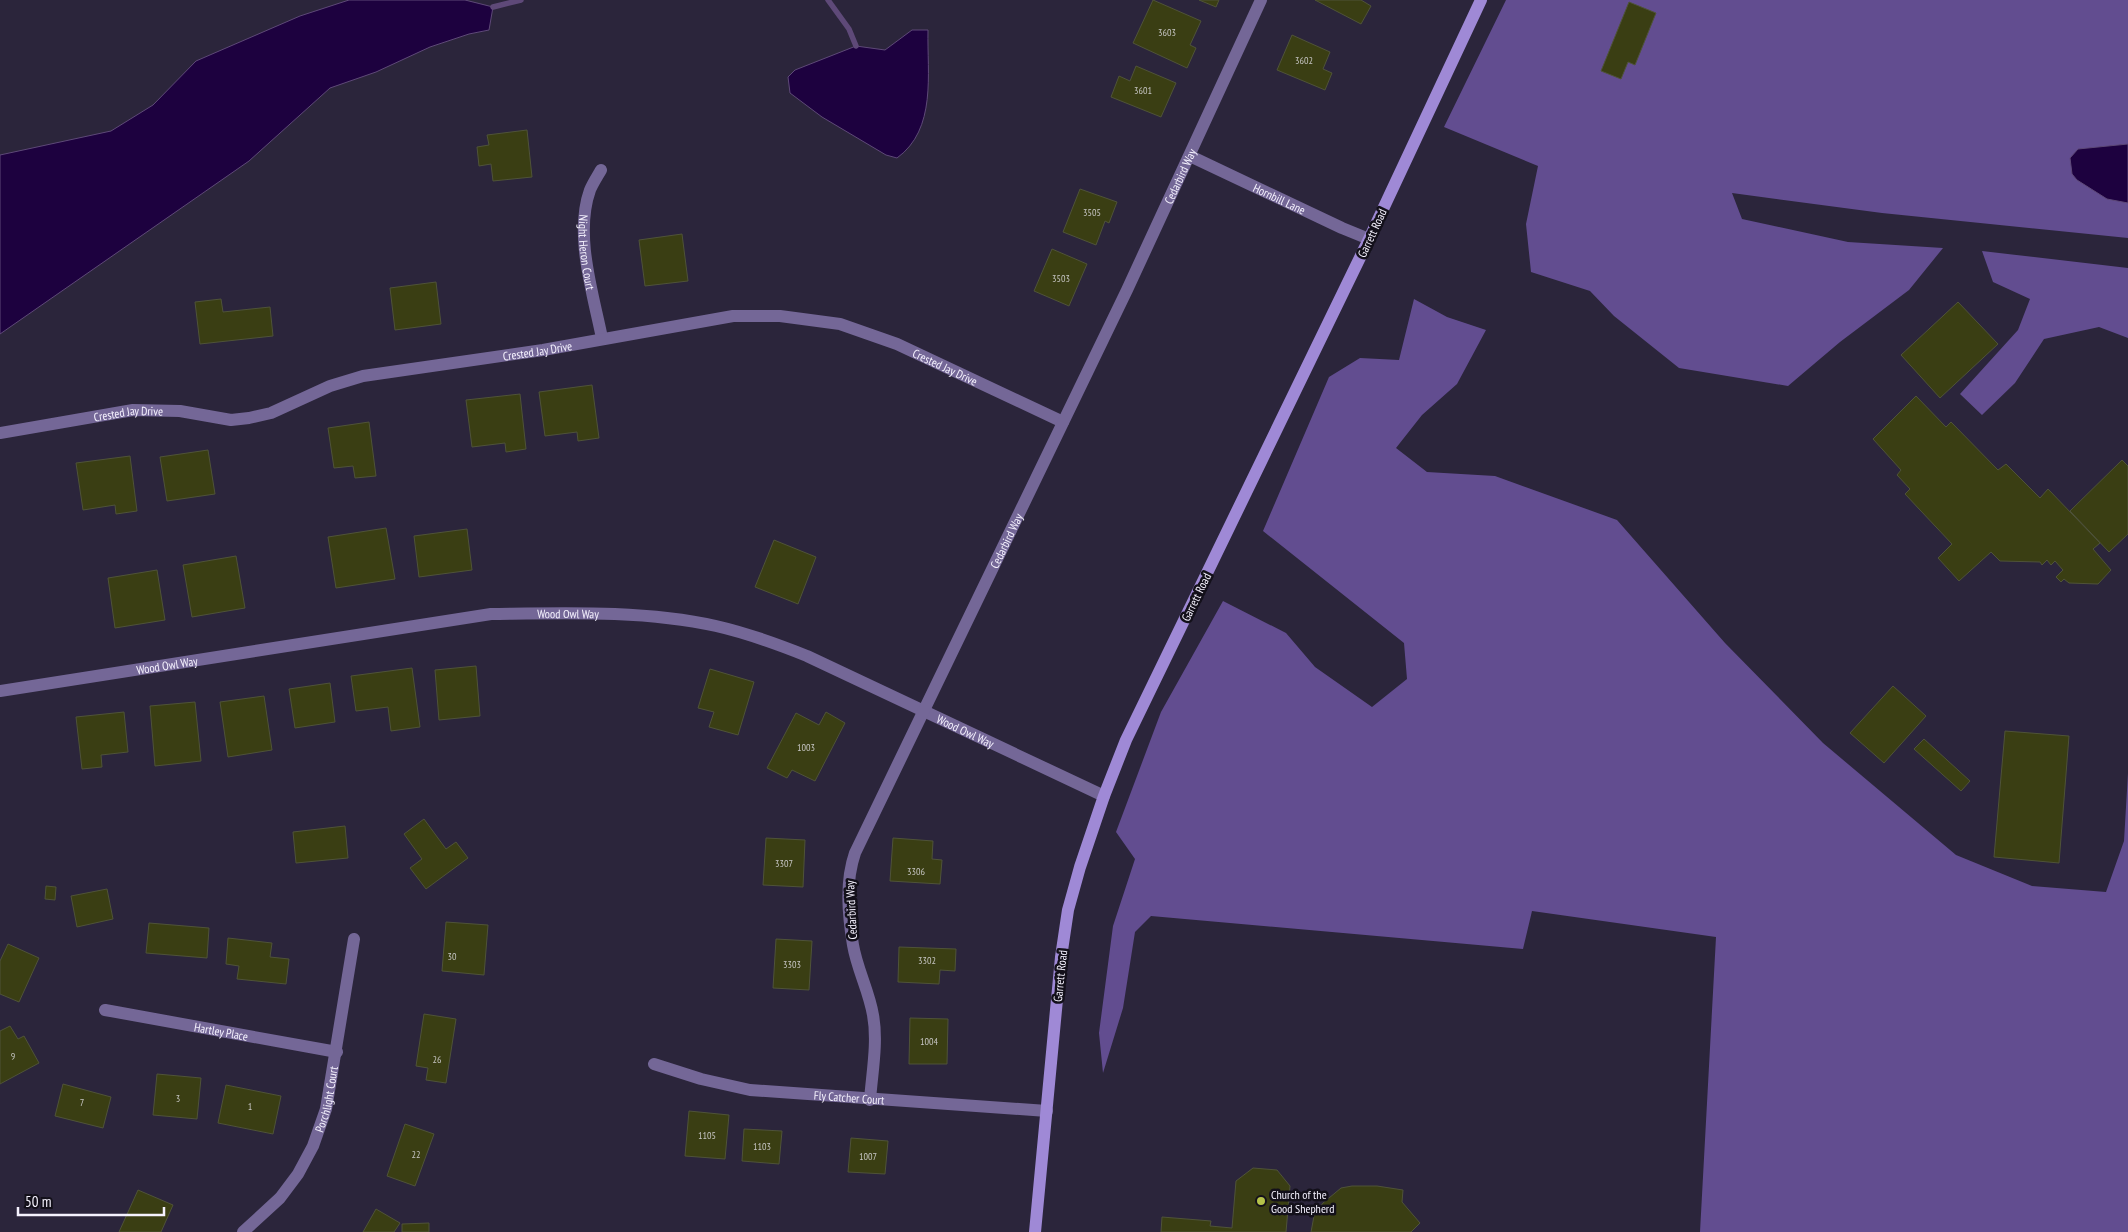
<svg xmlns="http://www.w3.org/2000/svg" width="2128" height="1232" font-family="'PT Sans Narrow',sans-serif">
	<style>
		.forest { fill: #624d90 }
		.water { fill: #1d013f; stroke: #5e4978 }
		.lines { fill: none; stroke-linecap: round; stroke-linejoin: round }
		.stream { stroke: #5e4978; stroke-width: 5.5 }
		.building { fill: #3a3e13; stroke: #4f5339 }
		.street { stroke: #746797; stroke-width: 12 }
		.secondary { stroke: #9f89d6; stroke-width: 12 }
		.poi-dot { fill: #b5c24a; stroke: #13101a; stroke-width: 2 }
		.labels { text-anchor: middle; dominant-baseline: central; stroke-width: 5; stroke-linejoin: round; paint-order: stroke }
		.number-label { font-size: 10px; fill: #c6c5c3 }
		.street-label { font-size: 12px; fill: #f5f2fe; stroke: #13101a }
		.poi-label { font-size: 12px; fill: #f5f2fe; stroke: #13101a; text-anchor: start }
	</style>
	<rect width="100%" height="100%" fill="#2b253b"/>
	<path class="forest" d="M 1506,0 L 2128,0 L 2128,144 L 2081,149 L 2128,203 L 2128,238 L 1882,213 L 1732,193 L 1742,219 L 1848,242 L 1943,248 L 1909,290 L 1840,342 L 1788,386 L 1679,368 L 1614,316 L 1590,291 L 1531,272 L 1526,224 L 1538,166 L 1444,127 Z
		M 1982,251 L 2128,268 L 2128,338 L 2099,327 L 2044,339 L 2015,383 L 1982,415 L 1960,394 L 2018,330 L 2030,299 L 1993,282 Z
		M 1414,299 L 1447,317 L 1486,330 L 1457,384 L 1422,415 L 1396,448 L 1427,472 L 1495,476 L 1617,520 L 1725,643 L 1823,743 L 1956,855 L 2032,886 L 2106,892 L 2124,841 L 2128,773 L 2128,1232 L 1700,1232 L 1716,937 L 1532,911 L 1523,949 L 1151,916 L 1135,932 L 1123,1008 L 1103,1073 L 1099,1033 L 1113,926 L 1135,859 L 1116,832 L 1161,712 L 1223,601 L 1286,633 L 1315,667 L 1372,707 L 1407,679 L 1404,643 L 1263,531 L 1329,377 L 1360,358 L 1399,360 Z"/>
	<path class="water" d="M 349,0 L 465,0 L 493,7 L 489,30 L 469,34 L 430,47 L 376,72 L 330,88 L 249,161 L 0,334 L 0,155 L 111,131 L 153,105 L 196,61 L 300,16 Z
		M 912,30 L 928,30 C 927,74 937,129 897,158 L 886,155 L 822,117 L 790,93 L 788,77 L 795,70 L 856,46 L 885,50 Z
		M 2128,144 L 2128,203 L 2107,199 L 2077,180 L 2072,174 L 2070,158 L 2078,149 Z"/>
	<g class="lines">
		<path class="stream" d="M 828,0 L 849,29 L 856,46
			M 493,7 L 521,0"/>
	</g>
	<path class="building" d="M 1153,0 L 1201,21 L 1190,45 L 1196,48 L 1187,68 L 1133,43 Z
		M 1199,0 L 1219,0 L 1216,7 Z
		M 1315,0 L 1361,0 L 1371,6 L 1361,24 Z
		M 1629,2 L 1656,13 L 1635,65 L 1628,62 L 1621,79 L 1601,71 Z
		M 1292,35 L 1330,52 L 1323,69 L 1332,73 L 1325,90 L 1277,70 Z
		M 1136,66 L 1176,83 L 1161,117 L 1111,97 L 1119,76 L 1130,81 Z
		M 527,130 L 532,177 L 493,181 L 491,164 L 479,166 L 477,147 L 489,145 L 487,135 Z
		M 1080,189 L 1117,202 L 1109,223 L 1105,221 L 1096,245 L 1063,232 Z
		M 682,234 L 688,281 L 645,286 L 639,240 Z
		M 1052,249 L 1087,264 L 1069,306 L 1034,291 Z
		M 436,282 L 441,324 L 395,330 L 390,288 Z
		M 221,299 L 223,312 L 270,307 L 273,336 L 200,344 L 195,302 Z
		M 1958,302 L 1998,344 L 1940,398 L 1901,355 Z
		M 592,385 L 599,438 L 578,441 L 577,432 L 545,436 L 539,392 Z
		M 520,394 L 526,449 L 506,452 L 505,443 L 472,447 L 466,400 Z
		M 1916,396 L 1946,427 L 1951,422 L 1998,470 L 2006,464 L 2040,498 L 2048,489 L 2100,543 L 2093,549 L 2111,570 L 2098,584 L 2069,583 L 2064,579 L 2061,582 L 2056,577 L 2063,570 L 2055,561 L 2051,565 L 2047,560 L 2042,565 L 2040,562 L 2000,561 L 1991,552 L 1959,581 L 1938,558 L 1952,544 L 1905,494 L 1910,489 L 1897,475 L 1901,470 L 1873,439 Z
		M 369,422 L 376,476 L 355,478 L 353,466 L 334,468 L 328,428 Z
		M 208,450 L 215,494 L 167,501 L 160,457 Z
		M 130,456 L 137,511 L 116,514 L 115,505 L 83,510 L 76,463 Z
		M 2122,460 L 2128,466 L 2128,534 L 2109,552 L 2070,511 Z
		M 386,528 L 395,579 L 336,588 L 328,537 Z
		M 467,529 L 472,570 L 419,577 L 414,536 Z
		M 774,540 L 816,557 L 798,604 L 755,587 Z
		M 236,556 L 245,608 L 192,617 L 183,565 Z
		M 157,570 L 165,620 L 115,628 L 108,578 Z
		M 476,666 L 480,716 L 439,720 L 435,670 Z
		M 412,668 L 420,727 L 391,731 L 388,707 L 356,711 L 351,676 Z
		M 710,669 L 754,682 L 738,735 L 709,727 L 714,712 L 698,708 Z
		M 330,683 L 335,722 L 295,728 L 289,689 Z
		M 1893,686 L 1926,716 L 1884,763 L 1850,733 Z
		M 264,696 L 272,750 L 228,757 L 220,702 Z
		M 195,702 L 201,761 L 155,766 L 150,706 Z
		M 124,712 L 128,752 L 101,755 L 102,767 L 82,769 L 76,717 Z
		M 826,712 L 845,723 L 815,781 L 792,770 L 787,778 L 767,768 L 796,713 L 819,725 Z
		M 2005,731 L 2069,736 L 2059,863 L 1994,857 Z
		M 1924,739 L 1970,781 L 1961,791 L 1914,749 Z
		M 424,819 L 446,849 L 456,842 L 468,858 L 426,889 L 410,868 L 422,859 L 404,834 Z
		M 345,826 L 348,858 L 296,863 L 293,832 Z
		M 766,838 L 805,840 L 803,887 L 763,885 Z
		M 893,838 L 933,841 L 932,859 L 942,860 L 940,884 L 890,881 Z
		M 46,886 L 56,887 L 55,900 L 45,899 Z
		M 107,889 L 113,919 L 77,927 L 71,896 Z
		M 446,922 L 488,925 L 484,975 L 442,971 Z
		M 149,923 L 209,928 L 207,958 L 146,953 Z
		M 228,938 L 272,943 L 270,957 L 289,959 L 286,984 L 237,979 L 239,966 L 226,964 Z
		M 776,939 L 812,941 L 809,990 L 773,988 Z
		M 8,944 L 39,958 L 19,1002 L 0,994 L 0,961 Z
		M 899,947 L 956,949 L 955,971 L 940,970 L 939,984 L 898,982 Z
		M 424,1014 L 456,1019 L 446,1083 L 426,1080 L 428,1068 L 416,1066 Z
		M 910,1018 L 948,1019 L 947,1064 L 909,1064 Z
		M 10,1026 L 18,1039 L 24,1036 L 39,1063 L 0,1084 L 0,1031 Z
		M 157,1074 L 201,1078 L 197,1119 L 153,1115 Z
		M 63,1084 L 111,1097 L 103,1128 L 55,1116 Z
		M 226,1085 L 281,1096 L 273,1134 L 218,1123 Z
		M 689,1111 L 729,1115 L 725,1159 L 685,1156 Z
		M 405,1124 L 434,1134 L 415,1186 L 387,1176 Z
		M 744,1129 L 782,1131 L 779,1164 L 742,1161 Z
		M 851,1138 L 888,1141 L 885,1174 L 848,1172 Z
		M 1253,1168 L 1277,1170 L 1290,1186 L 1286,1232 L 1161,1232 L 1162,1217 L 1211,1221 L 1210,1226 L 1232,1228 L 1236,1181 Z
		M 1352,1186 L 1377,1186 L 1403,1190 L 1402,1202 L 1420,1223 L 1411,1232 L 1311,1232 L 1314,1216 L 1323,1203 L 1341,1188 Z
		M 138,1190 L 173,1205 L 161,1232 L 119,1232 Z
		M 376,1209 L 400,1223 L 394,1232 L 363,1232 Z
		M 429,1223 L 429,1232 L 402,1232 L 402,1224 Z"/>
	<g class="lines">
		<g class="street">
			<path id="s1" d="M 1190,156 L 1342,228 L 1369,239"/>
			<path id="s2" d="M 601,170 C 597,177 593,183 590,190 C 574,235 593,293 602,338"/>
			<path id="s3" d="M 0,433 L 133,410 L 180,411 L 231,420 L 249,418 L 271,413 L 330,386 L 363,376 L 543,350 L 733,316 L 780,316 L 840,324 L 897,344 L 1063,422"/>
			<path id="s4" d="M 0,691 L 491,614 C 565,613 644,610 716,626 C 747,633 777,644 807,656 L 1104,796"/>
			<path id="s5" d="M 105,1010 L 337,1052"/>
			<path id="s6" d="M 654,1064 L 701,1079 L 750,1090 L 1047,1111"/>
			<path id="s7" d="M 870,1100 C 872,1073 878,1042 873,1015 C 869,991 857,969 853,945 C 848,915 845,882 855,853 L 1127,290 L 1261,0"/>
			<path id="s8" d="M 243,1232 L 280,1198 L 298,1174 L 313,1146 L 326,1109 L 354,939"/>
		</g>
		<path class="secondary" d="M 1035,1232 L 1061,957 L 1068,910 L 1080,867 L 1104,796 L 1126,740 L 1369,239 L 1481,0"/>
	</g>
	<circle class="poi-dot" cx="1261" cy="1201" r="5"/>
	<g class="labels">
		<g class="number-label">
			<text x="1167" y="32">3603</text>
			<text x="1304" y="60">3602</text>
			<text x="1143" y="90">3601</text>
			<text x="1092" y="212">3505</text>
			<text x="1061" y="278">3503</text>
			<text x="806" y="747">1003</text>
			<text x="784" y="863">3307</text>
			<text x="916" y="871">3306</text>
			<text x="452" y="956">30</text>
			<text x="927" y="960">3302</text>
			<text x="792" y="964">3303</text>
			<text x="929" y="1041">1004</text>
			<text x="13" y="1056">9</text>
			<text x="437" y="1059">26</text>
			<text x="178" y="1098">3</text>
			<text x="82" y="1102">7</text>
			<text x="250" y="1106">1</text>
			<text x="707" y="1135">1105</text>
			<text x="762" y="1146">1103</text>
			<text x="416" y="1154">22</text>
			<text x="868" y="1156">1007</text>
		</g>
		<g class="street-label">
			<text stroke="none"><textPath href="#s7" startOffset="1002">Cedarbird Way</textPath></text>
			<text stroke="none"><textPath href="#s1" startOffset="99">Hornbill Lane</textPath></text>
			<text transform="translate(1372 233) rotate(-65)">Garrett Road</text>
			<text stroke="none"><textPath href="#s2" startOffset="86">Night Heron Court</textPath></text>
			<text stroke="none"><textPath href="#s3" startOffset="550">Crested Jay Drive</textPath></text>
			<text stroke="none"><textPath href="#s3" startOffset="970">Crested Jay Drive</textPath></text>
			<text stroke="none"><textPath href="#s3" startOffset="130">Crested Jay Drive</textPath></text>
			<text stroke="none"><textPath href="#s7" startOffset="598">Cedarbird Way</textPath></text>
			<text transform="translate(1196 597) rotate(-64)">Garrett Road</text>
			<text stroke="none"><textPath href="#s4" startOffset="574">Wood Owl Way</textPath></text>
			<text stroke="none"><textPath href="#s4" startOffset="169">Wood Owl Way</textPath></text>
			<text stroke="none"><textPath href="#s4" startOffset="994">Wood Owl Way</textPath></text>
			<text transform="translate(851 910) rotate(-93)">Cedarbird Way</text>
			<text transform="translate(1060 976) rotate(-84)">Garrett Road</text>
			<text stroke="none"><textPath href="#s5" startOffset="118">Hartley Place</textPath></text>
			<text stroke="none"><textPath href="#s8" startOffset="161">Porchlight Court</textPath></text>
			<text stroke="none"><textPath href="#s6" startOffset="199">Fly Catcher Court</textPath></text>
		</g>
		<g class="poi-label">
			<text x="1271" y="1194">Church of the<tspan x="1271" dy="14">Good Shepherd</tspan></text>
		</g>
	</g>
	<path d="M18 1207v8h146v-8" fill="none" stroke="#f5f2fe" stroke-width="2.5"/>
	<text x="25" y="1207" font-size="15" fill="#f5f2fe" stroke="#13101a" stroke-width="4" paint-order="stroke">50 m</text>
</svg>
